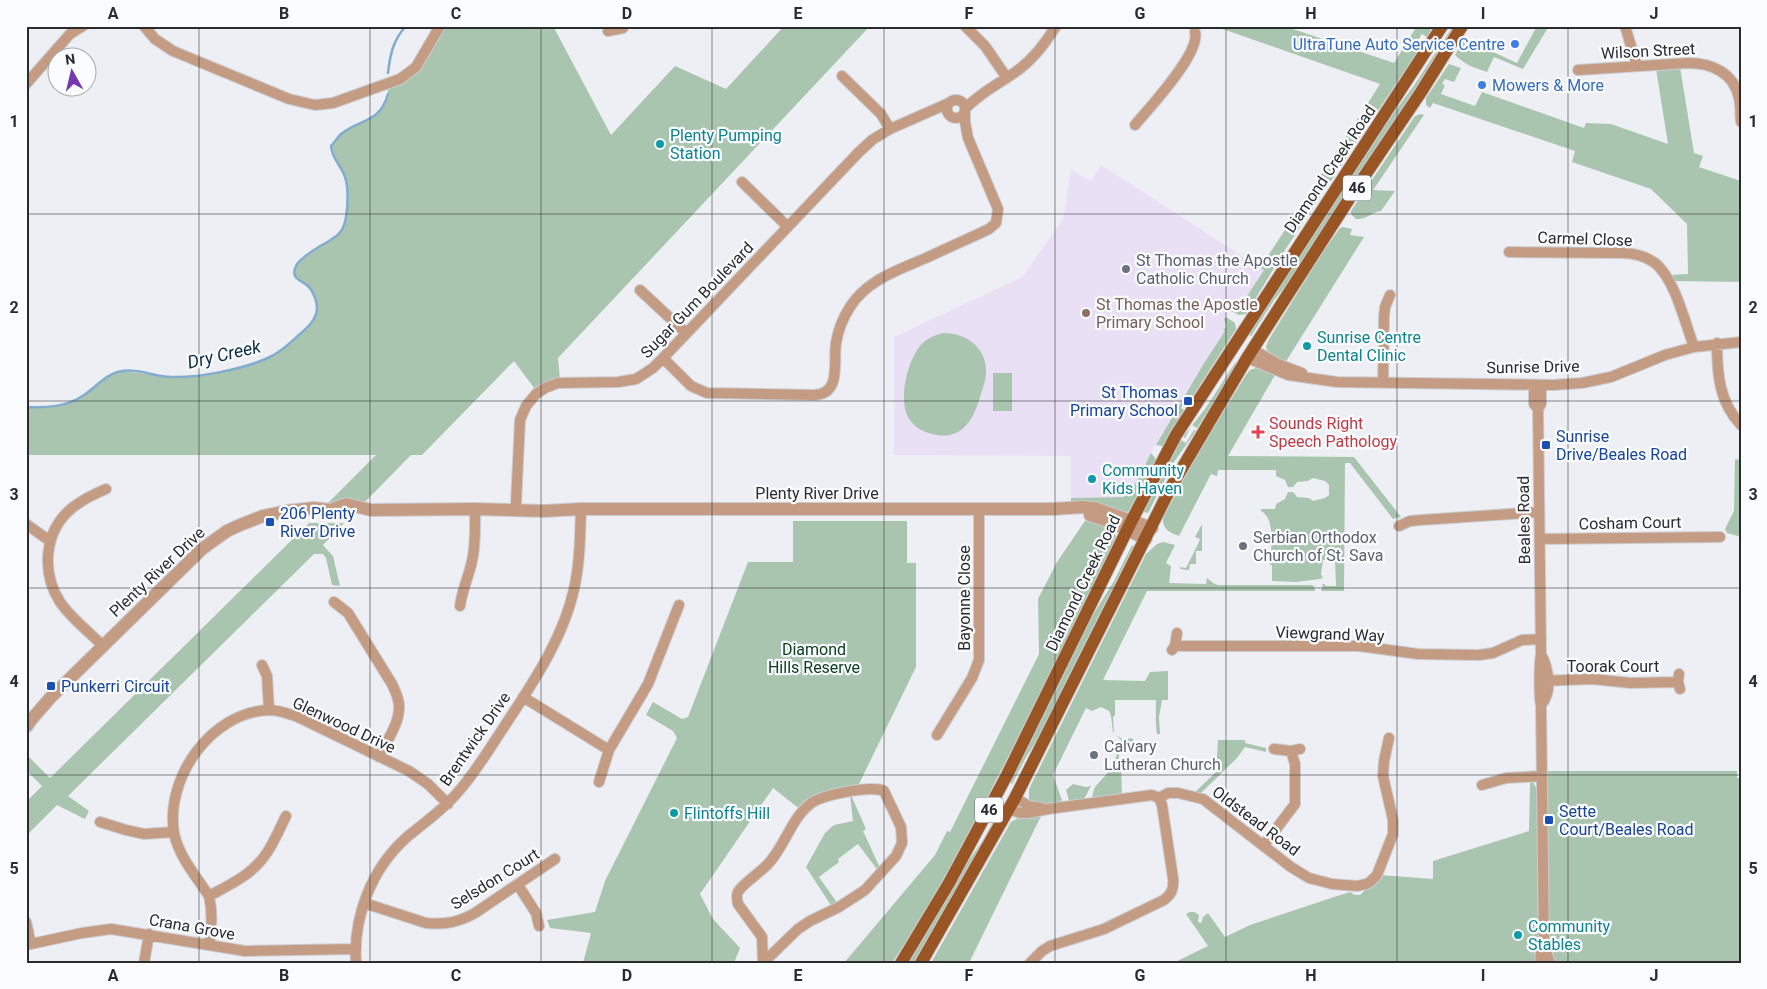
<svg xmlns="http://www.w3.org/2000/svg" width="1767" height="989" font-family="Roboto,sans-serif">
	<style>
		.education { fill: #eae0f6 }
		.green { fill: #aac5af }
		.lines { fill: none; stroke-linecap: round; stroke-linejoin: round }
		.stream { stroke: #82acd0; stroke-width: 2.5 }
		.minor-casing { stroke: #cbccd0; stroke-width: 12 }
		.tertiary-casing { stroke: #cbccd0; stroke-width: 14 }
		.primary-casing { stroke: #cbccd0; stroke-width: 14 }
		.minor { stroke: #c49c84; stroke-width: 10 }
		.tertiary { stroke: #c49c84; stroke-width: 12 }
		.primary { stroke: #9a5525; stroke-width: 12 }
		.grid { fill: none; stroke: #2b2b2d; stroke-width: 1; stroke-opacity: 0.55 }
		.shop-dot { fill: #3f7fe0; stroke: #fbfcff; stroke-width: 2 }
		.culture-dot { fill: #0f9aa8; stroke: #fbfcff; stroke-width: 2 }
		.worship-dot { fill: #6b7280; stroke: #fbfcff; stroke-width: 2 }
		.education-dot { fill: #8d6e63; stroke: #fbfcff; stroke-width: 2 }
		.transit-dot { fill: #1a4fb4; stroke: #fbfcff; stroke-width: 2 }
		.health-dot { fill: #e0444e; stroke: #fbfcff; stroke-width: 2 }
		.labels { text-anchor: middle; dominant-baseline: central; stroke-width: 4.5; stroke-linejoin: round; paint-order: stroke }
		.shield { fill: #fbfcff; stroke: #696a6c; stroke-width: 1 }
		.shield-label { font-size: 15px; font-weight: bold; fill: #2b2b2d }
		.shop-label { font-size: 16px; fill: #366cbe; stroke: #fbfcff; text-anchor: end }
		.street-label { font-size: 16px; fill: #2b2b2d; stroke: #fbfcff }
		.culture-label { font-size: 16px; fill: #0d838f; stroke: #fbfcff; text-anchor: start }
		.worship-label { font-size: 16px; fill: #5b616d; stroke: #fbfcff; text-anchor: start }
		.education-label { font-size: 16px; fill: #785e54; stroke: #fbfcff; text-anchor: start }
		.transit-label { font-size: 16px; fill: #164399; stroke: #fbfcff; text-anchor: start }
		.health-label { font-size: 16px; fill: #be3a42; stroke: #fbfcff; text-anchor: start }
		.park-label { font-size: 16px; fill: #0c401e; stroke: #fbfcff }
		.water-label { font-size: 18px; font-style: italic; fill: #0b2d46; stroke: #fbfcff }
		.neatline { fill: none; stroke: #2b2b2d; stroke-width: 2 }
		.grid-label { font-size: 16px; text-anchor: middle; font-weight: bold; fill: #2b2b2d }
	</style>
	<rect width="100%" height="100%" fill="#eeeff4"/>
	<path class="education" d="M 1101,165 L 1264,270 L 1243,302 L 1239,306 L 1231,307 L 1224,319 L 1226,327 L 1224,330 L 1225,331 L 1204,363 L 1149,456 L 1132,490 L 1123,497 L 1071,498 L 1071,456 L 894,455 L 894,337 L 1022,277 L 1063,219 L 1071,169 L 1091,182 Z"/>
	<path class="green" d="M 444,26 L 553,26 L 611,135 L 675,66 L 726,89 L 784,26 L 870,26 L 558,358 L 560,379 L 548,381 L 534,388 L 514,361 L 422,455 L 411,455 L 361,506 L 329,506 L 328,503 L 376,455 L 26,455 L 26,407 L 44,408 L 71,402 L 84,395 L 109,376 L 122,371 L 170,377 L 205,375 L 247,365 L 271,357 L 291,342 L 308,327 L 317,313 L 316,301 L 308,286 L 298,280 L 294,273 L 296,265 L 317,247 L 337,236 L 344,226 L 347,197 L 346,178 L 332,155 L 331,146 C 334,143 338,137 341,134 C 360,118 389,119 388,87 L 395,85 Z
		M 1214,26 L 1284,26 L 1394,63 L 1417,26 L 1433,26 L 1427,37 L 1422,34 L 1414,47 L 1419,50 L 1377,112 L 1371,114 L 1363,111 L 1380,84 Z
		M 1453,26 L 1457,26 L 1293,277 L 1274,300 L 1251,336 L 1248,334 L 1386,123 L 1413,87 Z
		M 1537,26 L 1549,26 L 1523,69 L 1494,57 L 1487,72 C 1475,68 1465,65 1455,55 L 1463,41 L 1477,41 L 1476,44 L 1517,63 Z
		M 1449,64 L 1461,68 L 1454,82 L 1445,79 L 1442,84 L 1445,85 L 1441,94 L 1475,106 L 1482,92 L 1584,128 L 1586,123 L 1611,124 L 1668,144 L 1656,69 L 1680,67 L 1694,153 L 1703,156 L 1699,167 L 1741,181 L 1741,282 L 1672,281 L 1669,275 L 1688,274 L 1687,224 L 1651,189 L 1572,162 L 1575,151 L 1433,103 L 1430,108 L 1426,105 L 1426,98 Z
		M 1420,114 L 1424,115 L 1373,190 L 1395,191 L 1381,211 C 1372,212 1366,220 1356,219 L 1351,214 L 1351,211 L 1415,116 Z
		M 1358,118 L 1363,126 L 1362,134 L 1287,247 L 1246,314 L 1239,315 L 1229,310 L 1231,307 L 1239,306 L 1243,302 L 1264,270 L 1260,268 Z
		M 1343,227 L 1352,229 L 1350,235 L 1364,237 L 1285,363 L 1268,353 L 1266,347 L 1268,341 L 1322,253 L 1340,228 Z
		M 1226,317 L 1235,323 L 1236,329 L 1191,399 L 1187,397 L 1181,408 L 1184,410 L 1163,446 L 1156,445 L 1204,363 L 1225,331 L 1223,330 L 1226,327 L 1224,319 Z
		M 944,333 C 966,333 987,348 986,372 C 986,380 983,387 981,394 C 974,419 962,442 932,434 C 923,432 915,427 910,420 C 897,403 907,360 921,345 C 927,338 935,335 944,333 Z
		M 1235,363 L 1238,364 L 1197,428 L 1192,425 L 1185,438 L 1183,437 L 1205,409 Z
		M 1256,368 L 1275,375 L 1228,456 L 1354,457 L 1401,517 L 1393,519 L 1350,463 L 1345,463 L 1344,591 L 1321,591 L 1323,584 L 1325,584 L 1325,586 L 1336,586 L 1335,560 L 1323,560 L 1321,574 L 1323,578 L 1320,579 L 1296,582 L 1272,581 L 1272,565 L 1270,565 C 1271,549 1276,519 1261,511 L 1261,509 L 1275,509 L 1276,504 L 1285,499 L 1288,492 L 1293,492 L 1297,497 L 1309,498 L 1313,501 L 1325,498 L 1329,495 L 1329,485 L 1325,481 L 1313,478 L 1308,481 L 1297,482 L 1293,487 L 1288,487 L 1285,480 L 1276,476 L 1276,470 L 1218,470 L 1217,476 L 1211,474 L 1179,536 C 1170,533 1162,529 1163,518 L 1193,461 L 1246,375 L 1250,370 Z
		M 993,373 L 1012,373 L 1012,411 L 993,411 Z
		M 1194,430 L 1196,431 L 1174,462 L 1148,513 L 1143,512 L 1181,440 L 1186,443 Z
		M 1151,453 L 1156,459 L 1129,511 L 1125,513 L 1071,503 L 1071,498 L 1123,497 L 1132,490 Z
		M 1735,459 L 1741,460 L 1741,537 L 1727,533 L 1725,529 L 1734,511 Z
		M 1087,518 L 1113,529 L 1116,536 L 1114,543 L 1019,735 C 1011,754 1000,771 991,790 C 961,849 929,908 892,963 L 844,963 L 935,855 L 947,831 L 950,832 L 1039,654 L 1038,599 L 1057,562 Z
		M 793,521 L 907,521 L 907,563 L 916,563 L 916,667 L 857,788 L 801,810 L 773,788 L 700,894 L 713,919 L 740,948 L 734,963 L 583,963 L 591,933 L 550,928 L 547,920 L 595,912 L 605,881 L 677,738 L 673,731 L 646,715 L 653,702 L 682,719 L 688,717 L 748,562 L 793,562 Z
		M 309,523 L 344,523 L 323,545 L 333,556 L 340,586 L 332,585 L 326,558 L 323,554 L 314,554 L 68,796 L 89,811 L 85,819 L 57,805 L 26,836 L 26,802 L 42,786 L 26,770 L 26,754 L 50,778 Z
		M 1202,524 L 1202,551 L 1196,551 L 1196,564 L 1190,564 L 1189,570 L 1180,569 L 1180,567 L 1186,568 L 1198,544 L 1200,539 L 1195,537 Z
		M 1163,542 L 1175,545 L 1166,563 L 1171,566 L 1169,583 L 1206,584 L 1207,578 L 1213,583 L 1218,585 L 1311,585 L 1314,586 L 1315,591 L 1147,591 L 1103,680 L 1145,681 L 1150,672 L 1168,671 L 1168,700 L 1162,700 L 1159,717 L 1160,734 L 1157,734 C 1155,722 1156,711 1156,700 L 1115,700 L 1115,715 L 1113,717 L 1114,732 L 1113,733 L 1111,716 L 1109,711 L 1101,707 L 1092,711 L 1086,708 L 1053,775 L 1062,800 C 1054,808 1037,807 1029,799 L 1029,789 L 1146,554 L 1157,544 Z
		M 1132,545 L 1135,546 L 1041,734 L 1026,757 L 1012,784 L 1009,782 L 1091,618 L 1114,581 Z
		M 1116,735 L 1124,740 L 1131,738 L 1134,740 L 1128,744 L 1123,743 L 1119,754 L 1119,763 L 1121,763 L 1122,796 L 1094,798 L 1092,796 L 1095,787 L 1112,768 L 1121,743 L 1121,740 Z
		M 1218,740 L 1245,740 L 1245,743 L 1266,748 L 1266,752 L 1245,747 L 1237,758 L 1200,794 L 1195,792 L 1216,772 Z
		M 1547,771 L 1737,771 L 1737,778 L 1741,778 L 1740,963 L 1552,963 L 1549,952 Z
		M 1533,782 L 1537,789 L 1538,929 L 1540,937 L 1538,963 L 1173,963 L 1208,946 L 1186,914 C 1192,911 1193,911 1199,915 L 1198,922 L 1201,923 L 1203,917 L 1208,913 L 1225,937 L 1250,925 L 1337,896 L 1350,892 L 1355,895 L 1360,895 L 1380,875 L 1433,879 L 1433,861 L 1529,831 L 1530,783 Z
		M 1073,784 L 1086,787 L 1091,786 C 1083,801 1087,799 1069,801 L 1066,790 Z
		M 850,795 L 851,795 L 866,829 L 863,831 L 881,870 L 879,872 L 858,844 L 838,859 L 839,862 L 819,877 L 838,904 L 832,907 L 806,867 L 825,833 L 834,825 L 853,821 Z
		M 998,813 L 1001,814 L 916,963 L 907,963 L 962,870 L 981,843 Z
		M 1042,814 L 969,963 L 931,963 L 1011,822 L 1020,817 Z"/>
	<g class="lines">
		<path class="stream" d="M 388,73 C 390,55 393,40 406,26
			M 26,407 C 46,408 67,407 84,395 C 96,387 107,373 122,371 C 138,368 155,377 171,377 C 199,378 244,369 270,357 C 281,352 291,342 300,334 C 306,329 314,322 316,314 C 319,305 314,292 308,286 C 301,280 290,279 296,266 C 300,258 320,246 329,241 C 335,237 342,233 344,225 C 348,214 349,188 345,177 C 341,165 332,159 331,146 C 334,143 338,137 341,134 C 361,118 379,124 388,94"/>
		<defs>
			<path id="minor" d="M 144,26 L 155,39 L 173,51 L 289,99 L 315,105 L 333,103 L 400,79 L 416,67 L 440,26
				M 965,26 L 985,46 L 1007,78
				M 1625,26 L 1637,66
				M 608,31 L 623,28
				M 1578,70 L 1688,63 C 1712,63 1734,73 1739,98 C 1741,106 1740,114 1741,122
				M 842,76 L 881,114 L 890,129
				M 26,84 L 70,34 L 83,26
				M947 109a9 9 0 1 1 18 0a9 9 0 1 1-18 0Z
				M 966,108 C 980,93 997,85 1014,73 C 1032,61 1045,44 1056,26
				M 1135,125 C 1149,108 1201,53 1195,32
				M 742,182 L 788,227
				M 1509,252 L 1622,253 C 1634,253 1645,256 1655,263 C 1675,279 1685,323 1694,347
				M 640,290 L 686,333
				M 1717,343 C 1717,374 1719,402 1741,425
				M 1252,349 L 1278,364 L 1302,373
				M 663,358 L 691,386 L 707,393 L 814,395 C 842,394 833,362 836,343 C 838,330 843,318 850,307 C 867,280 898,270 926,258 C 947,248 968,239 989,229 L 996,223 L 998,209 L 968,138 L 965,122 L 965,111
				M 1247,358 L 1288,375 L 1337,382 L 1553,385 L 1582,383 L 1611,377 L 1665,355 L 1694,347 L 1741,342
				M 1383,383 L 1384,317 L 1385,307 L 1390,295
				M 1534,385 L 1534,404 L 1538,409 L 1541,655 C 1539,662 1539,699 1541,705 L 1544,946 L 1550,963
				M 1538,409 L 1541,404 L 1541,385
				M 516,504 L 520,420 L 526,406 L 536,394 L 545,388 L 558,383 L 618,382 L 636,379 L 653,368 L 663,358 L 859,152 L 872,140 L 890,129 L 949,103
				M 26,524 L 50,541
				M 1399,526 L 1410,521 L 1421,520 L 1539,512
				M 1540,539 L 1720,537
				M 334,602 L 348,613 L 392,684 C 395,691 399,698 399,706 C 400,723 386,742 379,757
				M 460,606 C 462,590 469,576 472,561 C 476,544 475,526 475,509
				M 103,646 C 89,632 71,618 60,602 C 41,572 44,531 72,508 C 82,500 94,494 106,489
				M 1175,646 L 1359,646 L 1418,654 L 1479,655 L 1493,653 L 1522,640 L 1541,639
				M 1172,650 L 1175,646 L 1177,633
				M 262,665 L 267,676 L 269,710
				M 1679,674 L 1678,682 L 1680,689
				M 1541,681 L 1592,679 L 1631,683 L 1678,682
				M 523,697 L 609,750
				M 1541,705 C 1552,693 1549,672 1543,658
				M 937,735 L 972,678 L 979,660 L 979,509
				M 1274,749 L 1291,751 L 1300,749
				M 599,782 L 609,750 L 648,684 L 679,605
				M 1482,785 L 1506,778 L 1542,776
				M 1015,798 L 1029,806 L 1042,808
				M 1009,809 L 1020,813 L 1028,813 L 1048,809 L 1152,795 L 1159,798 L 1168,793 L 1178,793 L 1203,799 L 1291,867 L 1309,878 L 1332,884 L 1357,886 L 1366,884 L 1370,882 L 1377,875 L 1393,834 L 1393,820 L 1383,776 L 1384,761 L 1389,738
				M 100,822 L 126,830 L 144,834 L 174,832
				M 1264,845 L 1295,804 L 1295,764 L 1291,751
				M 518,885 L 536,913 L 539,926
				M 209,896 C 231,884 254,874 268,851 C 275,840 280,828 286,816
				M 364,903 L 426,923 C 445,925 459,922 475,913 L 555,859
				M 26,922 L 31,944
				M 26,945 L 82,933 L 111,929 L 245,951 L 355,949
				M 209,945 C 212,928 213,913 209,896 C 196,876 179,857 174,833 C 165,778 211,712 269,710 C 279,710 289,714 298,717 L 409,771 L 428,784 L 448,804
				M 144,963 L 149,934
				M 356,963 C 353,916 372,868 407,837 C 425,822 443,810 458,792 C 475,773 488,751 502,730 C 530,687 563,640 574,589 C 580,563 580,536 581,509
				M 763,963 L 798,929 L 810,921 L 839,907 L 865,890 L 896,856 L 902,843 L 901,827 L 884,791 C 871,785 821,795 810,804 C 791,819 785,846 768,864 C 762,871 741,885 738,892 C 736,896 737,900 738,904 L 762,937 L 763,963
				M 1030,963 L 1042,951 L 1050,946 L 1104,929 L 1164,900 C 1172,894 1174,888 1173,878 L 1162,805 L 1159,798
				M 1540,963 L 1541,951 L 1544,946"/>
			<path id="tertiary" d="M 1090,515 L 1111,522 L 1146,539
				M 27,726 L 31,720 L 51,697 L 202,549 L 227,531 L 240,525 L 263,516 L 287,511 L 314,508 L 330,510 L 346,504 L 371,510 L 475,509 L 544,511 L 581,509 L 1053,509 L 1083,507 L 1094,508 L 1152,528"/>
			<path id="primary" d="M 901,963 L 949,883 L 1007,775 L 1132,520 L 1176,435 L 1442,26
				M 921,963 L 1015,798 L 1171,487 L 1247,358 L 1351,196 L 1421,92 L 1462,26"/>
		</defs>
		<use href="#minor" class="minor-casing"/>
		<use href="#tertiary" class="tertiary-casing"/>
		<use href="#primary" class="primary-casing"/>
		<use href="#minor" class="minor"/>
		<use href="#tertiary" class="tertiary"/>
		<use href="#primary" class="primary"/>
	</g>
	<path class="grid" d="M 199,26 L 199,963M 370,26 L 370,963M 541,26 L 541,963M 712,26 L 712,963M 884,26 L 884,963M 1055,26 L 1055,963M 1226,26 L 1226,963M 1397,26 L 1397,963M 1568,26 L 1568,963M 26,214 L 1741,214M 26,401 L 1741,401M 26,588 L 1741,588M 26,775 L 1741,775"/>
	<g class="shop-dot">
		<circle cx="1515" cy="44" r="5"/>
		<circle cx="1482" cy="85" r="5"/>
	</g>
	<g class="culture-dot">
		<circle cx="660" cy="144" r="5"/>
		<circle cx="1307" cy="346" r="5"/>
		<circle cx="1092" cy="479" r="5"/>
		<circle cx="674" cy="813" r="5"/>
		<circle cx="1518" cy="935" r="5"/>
	</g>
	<g class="worship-dot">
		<circle cx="1126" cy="269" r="5"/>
		<circle cx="1243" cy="546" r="5"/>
		<circle cx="1094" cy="755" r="5"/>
	</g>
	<circle class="education-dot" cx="1086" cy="313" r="5"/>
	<g class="transit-dot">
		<rect x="1183" y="396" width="10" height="10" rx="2.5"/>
		<rect x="1541" y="440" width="10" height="10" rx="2.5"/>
		<rect x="265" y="517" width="10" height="10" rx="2.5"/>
		<rect x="46" y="681" width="10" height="10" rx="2.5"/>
		<rect x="1544" y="815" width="10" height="10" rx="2.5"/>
	</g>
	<path class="health-dot" d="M1255.5 424.5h5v5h5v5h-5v5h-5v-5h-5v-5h5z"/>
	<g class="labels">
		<g class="shield">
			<rect x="1343" y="175.5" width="28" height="25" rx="4"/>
			<rect x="975" y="797.5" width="28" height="25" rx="4"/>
		</g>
		<g class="shield-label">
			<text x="1357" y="188">46</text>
			<text x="989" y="810">46</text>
		</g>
		<g class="shop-label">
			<text x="1505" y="44">UltraTune Auto Service Centre</text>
			<text x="1492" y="85" text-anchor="start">Mowers &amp; More</text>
		</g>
		<g class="street-label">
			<text transform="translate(1648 51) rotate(-3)">Wilson Street</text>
			<text transform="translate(1330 169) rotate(-56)">Diamond Creek Road</text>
			<text transform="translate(1585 239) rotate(2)">Carmel Close</text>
			<text transform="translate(697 300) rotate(-46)">Sugar Gum Boulevard</text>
			<text transform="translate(1533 367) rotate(-1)">Sunrise Drive</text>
			<text x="817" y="493">Plenty River Drive</text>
			<text transform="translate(1524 520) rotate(-91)">Beales Road</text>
			<text transform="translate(1630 523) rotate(-1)">Cosham Court</text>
			<text transform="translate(157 572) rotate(-43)">Plenty River Drive</text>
			<text transform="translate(1083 583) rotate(-64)">Diamond Creek Road</text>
			<text transform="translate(964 598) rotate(-90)">Bayonne Close</text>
			<text transform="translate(1330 634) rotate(2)">Viewgrand Way</text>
			<text x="1613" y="666">Toorak Court</text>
			<text transform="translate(344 725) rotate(25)">Glenwood Drive</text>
			<text transform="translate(475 739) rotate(-55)">Brentwick Drive</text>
			<text transform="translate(1256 821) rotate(37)">Oldstead Road</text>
			<text transform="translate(495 879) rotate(-32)">Selsdon Court</text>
			<text transform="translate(192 927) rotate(10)">Crana Grove</text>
		</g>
		<g class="culture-label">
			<text x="670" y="135">Plenty Pumping<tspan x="670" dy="18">Station</tspan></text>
			<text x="1317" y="337">Sunrise Centre<tspan x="1317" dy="18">Dental Clinic</tspan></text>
			<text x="1102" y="470">Community<tspan x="1102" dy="18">Kids Haven</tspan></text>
			<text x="684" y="813">Flintoffs Hill</text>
			<text x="1528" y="926">Community<tspan x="1528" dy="18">Stables</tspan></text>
		</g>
		<g class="worship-label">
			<text x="1136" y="260">St Thomas the Apostle<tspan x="1136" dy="18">Catholic Church</tspan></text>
			<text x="1253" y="537">Serbian Orthodox<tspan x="1253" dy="18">Church of St. Sava</tspan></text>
			<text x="1104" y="746">Calvary<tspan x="1104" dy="18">Lutheran Church</tspan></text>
		</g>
		<g class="education-label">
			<text x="1096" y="304">St Thomas the Apostle<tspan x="1096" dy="18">Primary School</tspan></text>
		</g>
		<g class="transit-label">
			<text x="1178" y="392" text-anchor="end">St Thomas<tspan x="1178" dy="18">Primary School</tspan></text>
			<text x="1556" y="436">Sunrise<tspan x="1556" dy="18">Drive/Beales Road</tspan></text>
			<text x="280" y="513">206 Plenty<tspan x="280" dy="18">River Drive</tspan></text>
			<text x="61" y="686">Punkerri Circuit</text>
			<text x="1559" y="811">Sette<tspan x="1559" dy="18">Court/Beales Road</tspan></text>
		</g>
		<g class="health-label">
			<text x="1269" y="423">Sounds Right<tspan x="1269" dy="18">Speech Pathology</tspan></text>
		</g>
		<g class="park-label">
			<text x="814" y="649">Diamond<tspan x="814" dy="18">Hills Reserve</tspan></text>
		</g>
		<g class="water-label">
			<text transform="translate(224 354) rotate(-13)">Dry Creek</text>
		</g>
	</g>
	<rect width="1767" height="989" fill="none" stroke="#fbfcff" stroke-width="55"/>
	<g transform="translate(72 72) rotate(352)"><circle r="24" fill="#fbfcff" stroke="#a8a8ab"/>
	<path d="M0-4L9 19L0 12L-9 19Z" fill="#7839ae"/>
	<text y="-8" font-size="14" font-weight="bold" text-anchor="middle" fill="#2b2b2d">N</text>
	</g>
	<rect x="28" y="28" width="1712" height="934" class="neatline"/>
	<g class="grid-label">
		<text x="113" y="19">A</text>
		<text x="284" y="19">B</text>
		<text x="456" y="19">C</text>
		<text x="627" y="19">D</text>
		<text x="798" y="19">E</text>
		<text x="969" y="19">F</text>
		<text x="1140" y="19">G</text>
		<text x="1311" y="19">H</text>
		<text x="1483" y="19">I</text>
		<text x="1654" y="19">J</text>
		<text x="14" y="127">1</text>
		<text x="1753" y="127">1</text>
		<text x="14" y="313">2</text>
		<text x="1753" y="313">2</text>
		<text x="14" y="500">3</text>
		<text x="1753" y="500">3</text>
		<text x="14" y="687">4</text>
		<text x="1753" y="687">4</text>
		<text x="14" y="874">5</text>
		<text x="1753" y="874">5</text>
		<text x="113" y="981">A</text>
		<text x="284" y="981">B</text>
		<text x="456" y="981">C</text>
		<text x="627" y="981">D</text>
		<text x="798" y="981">E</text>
		<text x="969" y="981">F</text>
		<text x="1140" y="981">G</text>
		<text x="1311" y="981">H</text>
		<text x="1483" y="981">I</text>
		<text x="1654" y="981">J</text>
	</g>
</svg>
